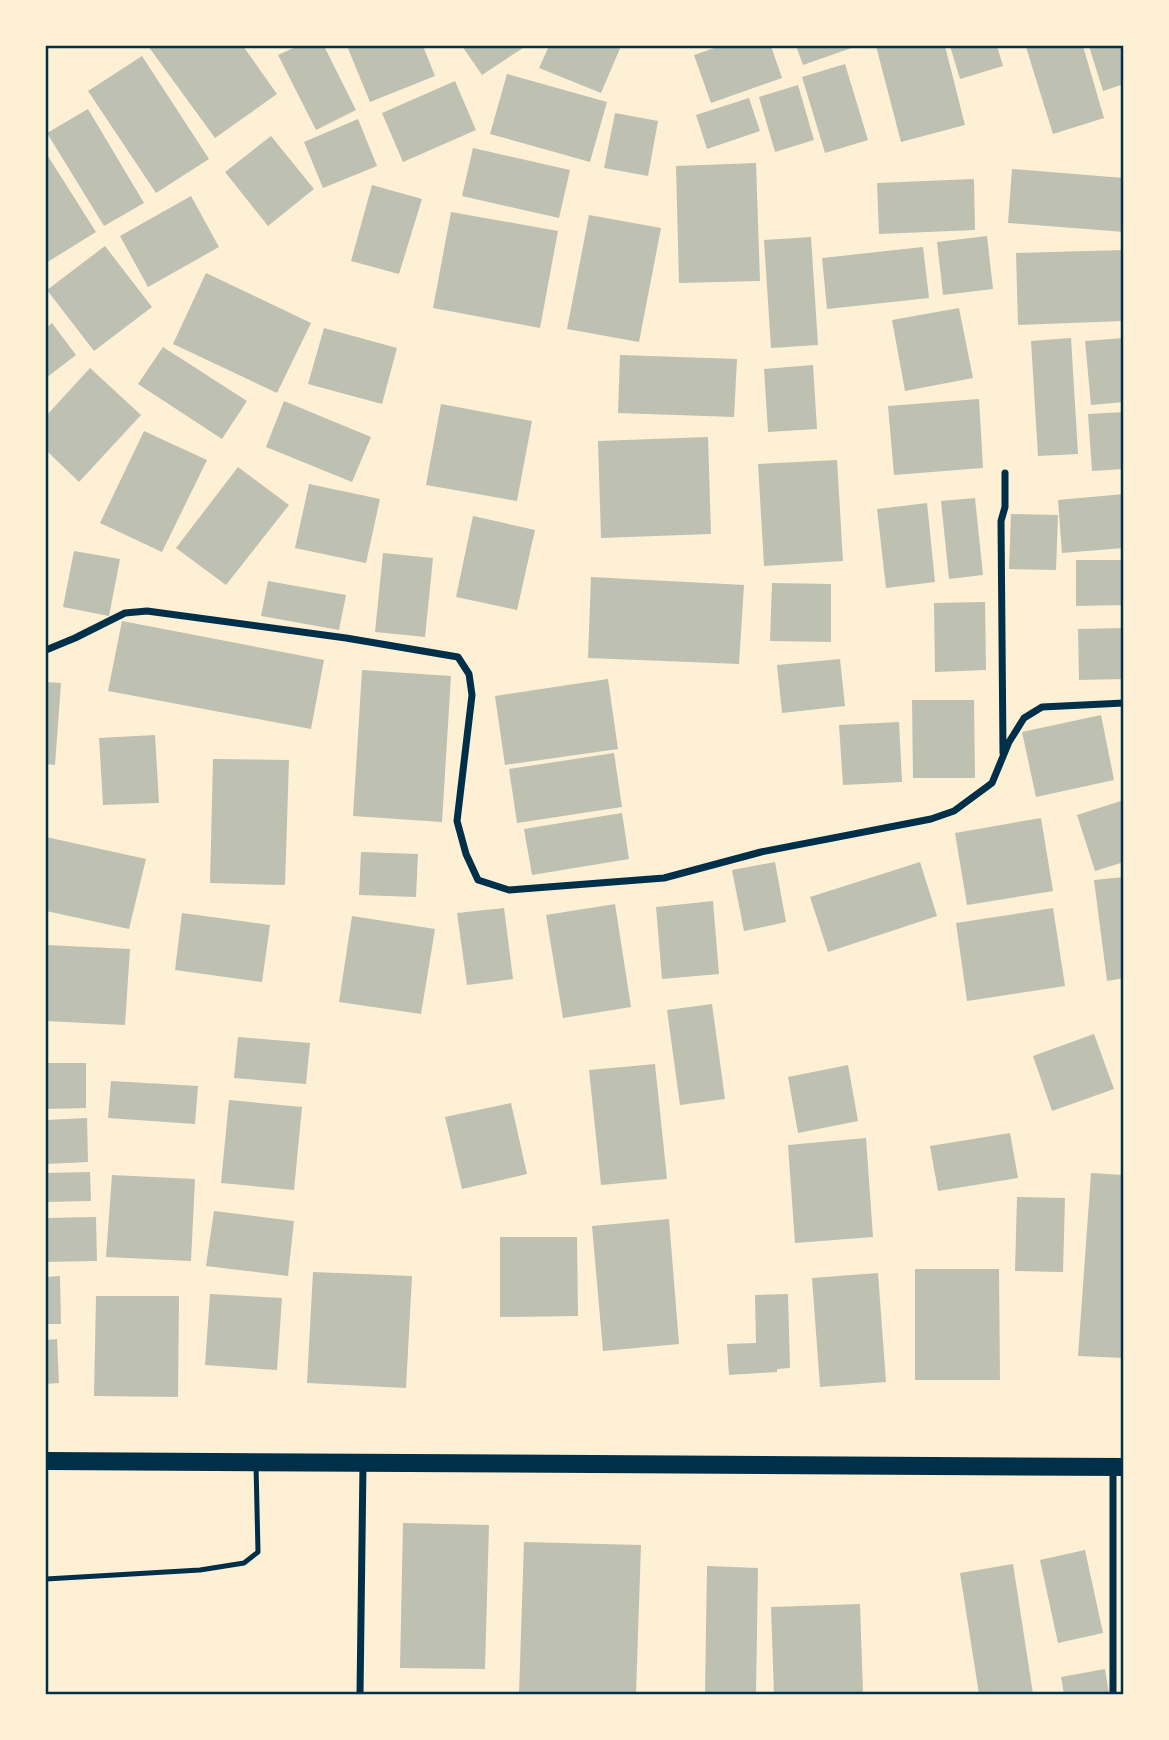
<svg xmlns="http://www.w3.org/2000/svg" width="1169" height="1740" font-family="'Varela Round',sans-serif">
	<style>
		.building { fill: #bec0b2 }
		.lines { fill: none; stroke-linecap: round; stroke-linejoin: round }
		.service { stroke: #003049; stroke-width: 5 }
		.minor { stroke: #003049; stroke-width: 7 }
		.primary { stroke: #003049; stroke-width: 18 }
		.neatline { fill: none; stroke: #003049; stroke-width: 2.5 }
	</style>
	<rect width="100%" height="100%" fill="#fdf0d5"/>
	<path class="building" d="M 148,46 L 243,46 L 277,94 L 215,138 Z
		M 298,46 L 324,46 L 356,110 L 316,130 L 278,55 Z
		M 347,46 L 423,46 L 435,76 L 370,102 Z
		M 462,46 L 526,46 L 482,75 Z
		M 549,46 L 621,46 L 601,93 L 539,68 Z
		M 720,46 L 771,46 L 782,78 L 711,103 L 694,55 Z
		M 796,46 L 857,46 L 803,65 Z
		M 876,46 L 945,46 L 965,125 L 901,142 Z
		M 950,46 L 997,46 L 1003,66 L 960,79 Z
		M 1033,46 L 1083,46 L 1104,118 L 1053,134 L 1026,47 Z
		M 1089,46 L 1124,46 L 1124,84 L 1103,91 Z
		M 142,56 L 209,159 L 156,193 L 88,91 Z
		M 845,64 L 868,140 L 825,153 L 802,77 Z
		M 507,74 L 607,102 L 590,162 L 490,134 Z
		M 455,81 L 476,130 L 403,162 L 382,113 Z
		M 798,85 L 814,140 L 775,152 L 759,97 Z
		M 749,98 L 760,131 L 707,149 L 696,115 Z
		M 88,109 L 144,203 L 104,226 L 47,133 Z
		M 615,113 L 658,121 L 648,176 L 604,168 Z
		M 358,119 L 377,166 L 323,188 L 304,142 Z
		M 271,136 L 314,189 L 268,226 L 225,172 Z
		M 473,148 L 570,170 L 559,218 L 462,196 Z
		M 46,153 L 96,232 L 46,263 Z
		M 756,163 L 760,281 L 679,283 L 676,166 Z
		M 1012,169 L 1124,178 L 1124,232 L 1008,223 Z
		M 974,179 L 975,230 L 879,234 L 877,183 Z
		M 372,185 L 422,199 L 399,274 L 351,261 Z
		M 191,196 L 219,247 L 148,287 L 120,236 Z
		M 451,212 L 558,231 L 540,328 L 433,308 Z
		M 589,215 L 661,228 L 639,342 L 567,329 Z
		M 987,236 L 993,289 L 943,295 L 937,242 Z
		M 811,237 L 818,345 L 771,348 L 764,240 Z
		M 105,246 L 152,307 L 94,351 L 47,290 Z
		M 923,247 L 929,298 L 827,309 L 822,258 Z
		M 1124,250 L 1124,321 L 1018,325 L 1016,253 Z
		M 206,273 L 311,323 L 277,393 L 173,344 Z
		M 959,308 L 973,378 L 905,391 L 892,320 Z
		M 52,323 L 76,355 L 46,378 L 46,328 Z
		M 324,328 L 397,348 L 382,404 L 308,384 Z
		M 1071,338 L 1078,454 L 1038,456 L 1031,341 Z
		M 1124,338 L 1124,402 L 1091,405 L 1085,341 Z
		M 163,347 L 247,401 L 222,439 L 138,384 Z
		M 620,355 L 737,359 L 734,417 L 618,413 Z
		M 813,365 L 817,429 L 768,432 L 764,369 Z
		M 90,368 L 141,415 L 79,482 L 46,450 L 46,416 Z
		M 979,399 L 983,468 L 894,475 L 888,406 Z
		M 284,401 L 371,437 L 352,482 L 266,447 Z
		M 441,404 L 532,421 L 517,501 L 426,485 Z
		M 1124,412 L 1124,469 L 1092,471 L 1088,414 Z
		M 144,431 L 207,460 L 162,552 L 100,523 Z
		M 708,437 L 711,534 L 601,538 L 598,441 Z
		M 837,460 L 843,561 L 764,566 L 758,464 Z
		M 238,467 L 289,505 L 226,585 L 176,548 Z
		M 309,484 L 380,499 L 366,563 L 295,548 Z
		M 1124,494 L 1124,548 L 1062,553 L 1058,500 Z
		M 975,498 L 983,575 L 949,579 L 941,501 Z
		M 927,503 L 935,582 L 886,588 L 877,509 Z
		M 1011,514 L 1058,515 L 1056,570 L 1009,569 Z
		M 473,516 L 535,530 L 517,610 L 456,597 Z
		M 74,551 L 120,559 L 109,616 L 63,607 Z
		M 383,553 L 433,558 L 425,637 L 375,632 Z
		M 1076,560 L 1124,560 L 1124,605 L 1076,606 Z
		M 591,577 L 744,585 L 739,664 L 588,658 Z
		M 268,581 L 346,595 L 339,630 L 261,616 Z
		M 772,583 L 831,584 L 831,642 L 770,641 Z
		M 985,602 L 986,670 L 935,672 L 934,603 Z
		M 122,621 L 324,660 L 311,729 L 108,691 Z
		M 1124,628 L 1124,679 L 1079,680 L 1078,629 Z
		M 840,659 L 845,706 L 782,713 L 777,665 Z
		M 362,670 L 451,676 L 442,822 L 353,816 Z
		M 608,679 L 618,749 L 505,765 L 495,696 Z
		M 46,682 L 61,683 L 55,765 L 46,764 Z
		M 912,700 L 974,700 L 975,778 L 913,778 Z
		M 1101,715 L 1114,780 L 1036,797 L 1022,732 Z
		M 899,722 L 902,782 L 843,785 L 839,725 Z
		M 155,735 L 159,803 L 103,805 L 99,738 Z
		M 614,753 L 622,807 L 517,823 L 509,769 Z
		M 213,759 L 289,760 L 285,885 L 210,883 Z
		M 1124,800 L 1124,862 L 1095,871 L 1077,815 Z
		M 622,813 L 629,859 L 532,875 L 524,829 Z
		M 1041,818 L 1053,891 L 967,905 L 955,833 Z
		M 46,837 L 146,859 L 129,929 L 46,911 Z
		M 361,852 L 418,854 L 416,897 L 359,895 Z
		M 775,862 L 786,922 L 744,931 L 732,870 Z
		M 920,862 L 937,916 L 828,952 L 810,897 Z
		M 1124,877 L 1124,978 L 1107,981 L 1094,880 Z
		M 713,901 L 719,974 L 662,979 L 656,907 Z
		M 615,904 L 631,1007 L 563,1018 L 546,915 Z
		M 504,908 L 513,979 L 467,985 L 457,913 Z
		M 1053,908 L 1065,986 L 967,1001 L 956,923 Z
		M 182,913 L 270,925 L 262,982 L 175,970 Z
		M 352,916 L 435,929 L 421,1014 L 339,1002 Z
		M 46,945 L 130,949 L 125,1025 L 46,1021 Z
		M 712,1004 L 725,1099 L 680,1105 L 667,1010 Z
		M 1094,1034 L 1114,1089 L 1052,1111 L 1033,1056 Z
		M 238,1037 L 310,1043 L 306,1084 L 234,1078 Z
		M 46,1063 L 86,1063 L 86,1108 L 46,1109 Z
		M 655,1064 L 667,1179 L 601,1185 L 589,1070 Z
		M 848,1065 L 858,1121 L 798,1133 L 788,1077 Z
		M 111,1081 L 198,1086 L 195,1124 L 108,1118 Z
		M 229,1100 L 302,1107 L 294,1190 L 221,1183 Z
		M 511,1103 L 527,1174 L 462,1189 L 445,1117 Z
		M 87,1118 L 88,1162 L 46,1164 L 46,1120 Z
		M 1010,1133 L 1018,1178 L 938,1191 L 930,1146 Z
		M 866,1138 L 873,1237 L 795,1243 L 788,1145 Z
		M 90,1172 L 91,1201 L 46,1202 L 46,1173 Z
		M 1091,1173 L 1124,1175 L 1124,1358 L 1078,1356 Z
		M 112,1175 L 195,1179 L 191,1261 L 106,1257 Z
		M 1017,1197 L 1065,1198 L 1063,1272 L 1015,1271 Z
		M 214,1211 L 294,1221 L 288,1276 L 206,1266 Z
		M 96,1217 L 97,1261 L 46,1262 L 46,1218 Z
		M 669,1219 L 679,1344 L 603,1351 L 592,1226 Z
		M 500,1237 L 577,1237 L 578,1316 L 500,1317 Z
		M 915,1269 L 999,1269 L 1000,1380 L 915,1380 Z
		M 313,1272 L 412,1276 L 406,1388 L 307,1383 Z
		M 878,1273 L 886,1382 L 820,1387 L 812,1278 Z
		M 60,1276 L 61,1324 L 46,1324 L 46,1277 Z
		M 210,1294 L 282,1298 L 277,1370 L 205,1365 Z
		M 788,1294 L 790,1368 L 777,1369 L 777,1372 L 729,1375 L 727,1344 L 756,1343 L 755,1295 Z
		M 96,1296 L 179,1296 L 178,1397 L 94,1396 Z
		M 57,1339 L 59,1383 L 46,1384 L 46,1340 Z
		M 403,1523 L 489,1525 L 485,1669 L 400,1668 Z
		M 524,1542 L 641,1545 L 636,1694 L 519,1694 Z
		M 1085,1550 L 1103,1633 L 1058,1643 L 1040,1560 Z
		M 1013,1564 L 1033,1694 L 979,1694 L 960,1573 Z
		M 707,1566 L 758,1568 L 756,1694 L 705,1694 Z
		M 860,1604 L 863,1694 L 774,1694 L 771,1607 Z
		M 1105,1669 L 1109,1694 L 1064,1694 L 1061,1677 Z"/>
	<g class="lines">
		<path class="service" d="M 46,1579 L 200,1570 L 244,1563 L 258,1552 L 256,1465"/>
		<path class="minor" d="M 46,650 L 75,638 L 125,613 L 147,611 L 346,638 L 458,657 L 469,674 L 472,695 L 457,821 L 466,854 L 478,880 L 509,890 L 664,878 L 761,852 L 931,819 L 954,811 L 992,783 L 1009,742 L 1024,718 L 1042,707 L 1124,703
			M 1003,753 L 1001,521 L 1005,507 L 1005,473
			M 1113,1468 L 1113,1694
			M 360,1694 L 363,1464"/>
		<path class="primary" d="M 46,1461 L 1124,1467"/>
	</g>
	<rect width="1169" height="1740" fill="none" stroke="#fdf0d5" stroke-width="94"/>
	<rect x="47" y="47" width="1075" height="1646" class="neatline"/>
</svg>
